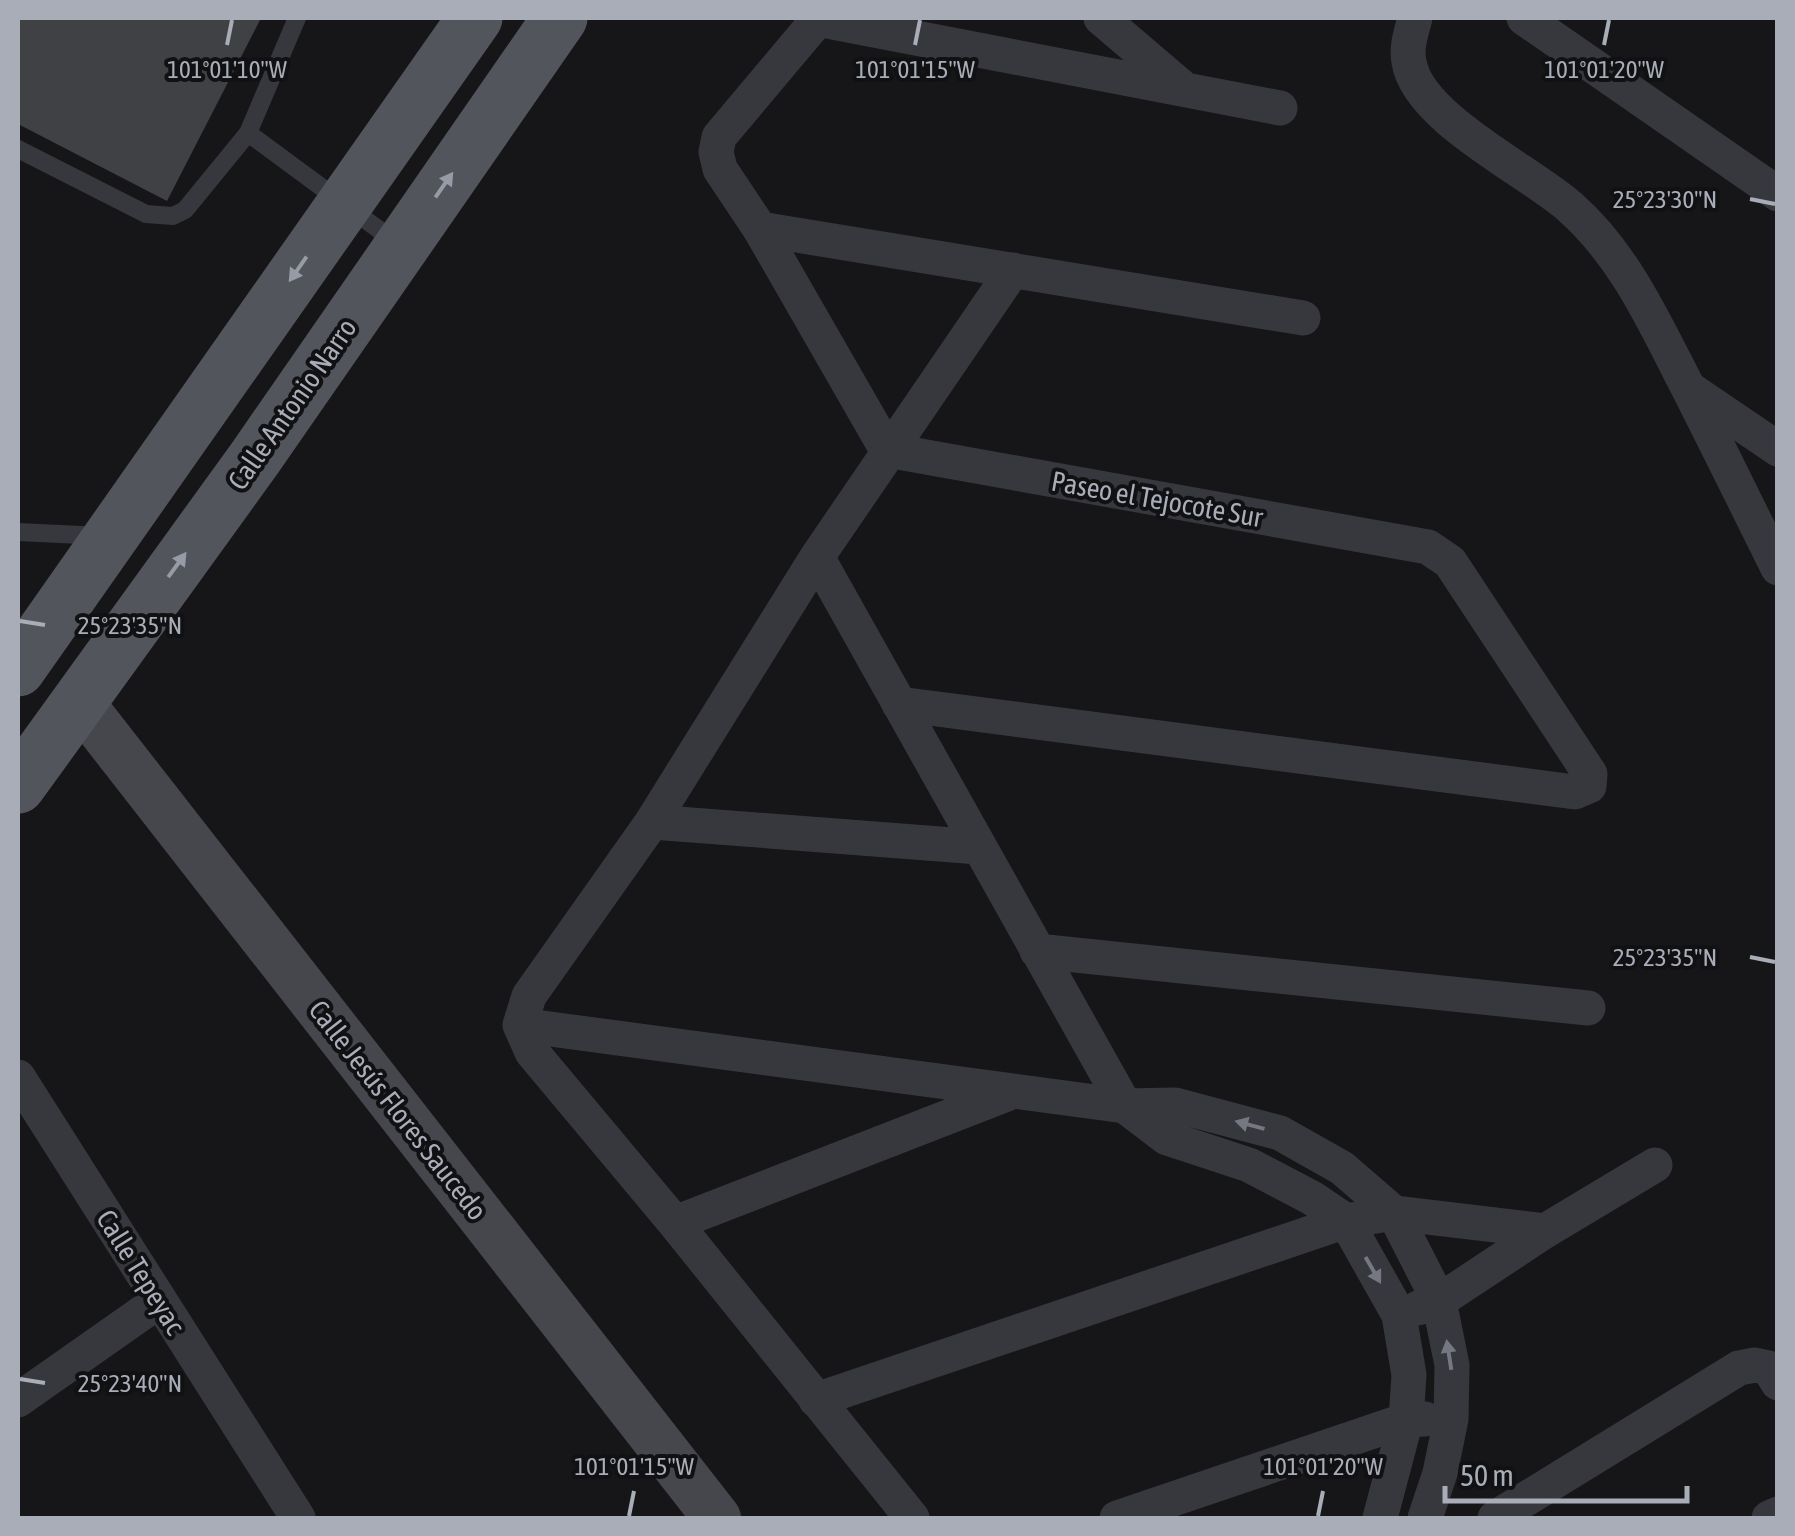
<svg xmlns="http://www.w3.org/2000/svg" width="1795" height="1536" font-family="'Asap Condensed',sans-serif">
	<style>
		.building { fill: #404145 }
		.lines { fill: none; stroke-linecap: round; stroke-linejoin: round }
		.lane { stroke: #37383d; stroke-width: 18 }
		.street { stroke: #37383d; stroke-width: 35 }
		.secondary { stroke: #45474d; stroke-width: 48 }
		.primary { stroke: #53555c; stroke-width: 55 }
		.oneway { fill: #979ba6 }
		.oneway2 { fill: #757881 }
		.ticks { fill: none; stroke: #a8adb8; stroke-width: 4 }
		.labels { text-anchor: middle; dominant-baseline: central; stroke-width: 8; stroke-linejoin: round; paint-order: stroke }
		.street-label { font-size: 28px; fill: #a8adb8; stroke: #111113 }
		.ticks-label { font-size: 25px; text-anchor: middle; fill: #a8adb8; stroke: #111113; stroke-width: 8; stroke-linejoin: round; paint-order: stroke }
	</style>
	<rect width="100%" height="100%" fill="#161618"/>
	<path class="building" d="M 18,18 L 261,18 L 167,201 L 18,124 Z"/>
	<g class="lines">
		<path class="lane" d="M 248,133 L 397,243
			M 18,149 L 146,214 L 173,216 L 185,210 L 248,133 L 297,18
			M 18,532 L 102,536"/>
		<path class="street" d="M 819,18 L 719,137 L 716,152 L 720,169 L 760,229 L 887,450 L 1428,547 L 1450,562 L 1590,774 L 1589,786 L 1575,792 L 899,704
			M 1101,18 L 1183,88
			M 1415,18 C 1411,33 1406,47 1409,62 C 1418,118 1528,170 1570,207 C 1620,251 1649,311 1679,370 C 1713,436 1745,502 1778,568
			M 1524,18 L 1778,194
			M 817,19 L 1280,108
			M 760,229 L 1303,318
			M 1691,390 L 1778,449
			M 817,557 L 1125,1106 L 1167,1138 L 1249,1165 L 1312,1198 L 1346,1221 L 1399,1315 L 1409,1375 L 1406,1420 L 1380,1518
			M 652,822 L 979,847
			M 1037,951 L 1588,1008
			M 520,1025 L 1125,1106 L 1175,1105 L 1280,1133 L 1342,1168 L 1394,1213 L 1439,1301 L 1452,1365 L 1451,1419 L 1440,1473 L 1425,1518
			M 18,1077 L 298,1518
			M 675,1223 L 1007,1094
			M 1418,1308 L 1439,1301 L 1545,1231 L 1655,1165
			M 18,1400 L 159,1301
			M 816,1400 L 1346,1221 L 1394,1213 L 1545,1231
			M 912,1518 L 675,1223 L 532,1052 L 520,1025 L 529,996 L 652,822 L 817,557 L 1013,270
			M 1117,1518 L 1406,1420 L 1425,1419
			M 1495,1518 L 1739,1368 L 1755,1365 L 1769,1368 L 1778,1383
			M 1769,1518 L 1778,1514"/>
		<path class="secondary" d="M 79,701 L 717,1518"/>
		<path class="primary" d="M 18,669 L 475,18
			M 18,786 L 255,458 L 560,18"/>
	</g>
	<defs><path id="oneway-solid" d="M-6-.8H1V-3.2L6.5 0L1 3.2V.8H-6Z" transform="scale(2.5)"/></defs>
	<g class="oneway">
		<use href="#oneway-solid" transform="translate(444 185) rotate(-55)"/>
		<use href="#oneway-solid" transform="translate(298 269) rotate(125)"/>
		<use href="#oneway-solid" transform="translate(177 565) rotate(-54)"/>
	</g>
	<g class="oneway2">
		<use href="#oneway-solid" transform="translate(1250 1125) rotate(-165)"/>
		<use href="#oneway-solid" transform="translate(1373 1270) rotate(60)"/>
		<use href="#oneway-solid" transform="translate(1449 1355) rotate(-99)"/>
	</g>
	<path class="ticks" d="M 227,45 L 232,20M 915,45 L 920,20M 1604,45 L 1609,20M 1750,199 L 1775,204M 20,621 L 45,625M 1750,957 L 1775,962M 20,1379 L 45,1383M 629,1516 L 634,1491M 1318,1516 L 1323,1491"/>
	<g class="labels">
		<g class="street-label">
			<text transform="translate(292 404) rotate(-55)">Calle Antonio Narro</text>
			<text transform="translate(1157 499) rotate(10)">Paseo el Tejocote Sur</text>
			<text transform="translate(398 1110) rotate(52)">Calle Jesús Flores Saucedo</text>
			<text transform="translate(141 1272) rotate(58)">Calle Tepeyac</text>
		</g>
	</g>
	<g class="ticks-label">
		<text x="227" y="78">101°01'10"W</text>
		<text x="915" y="78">101°01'15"W</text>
		<text x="1604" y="78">101°01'20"W</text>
		<text x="1665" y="208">25°23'30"N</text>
		<text x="130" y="634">25°23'35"N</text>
		<text x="1665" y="966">25°23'35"N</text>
		<text x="130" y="1392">25°23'40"N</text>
		<text x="634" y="1475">101°01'15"W</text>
		<text x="1323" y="1475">101°01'20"W</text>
	</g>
	<rect width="1795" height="1536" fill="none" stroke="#a8adb8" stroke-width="40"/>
	<path d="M1445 1486v15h242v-15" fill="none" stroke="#a8adb8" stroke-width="5"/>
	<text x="1460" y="1486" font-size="30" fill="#a8adb8" stroke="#111113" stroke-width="8" paint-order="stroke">50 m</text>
</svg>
